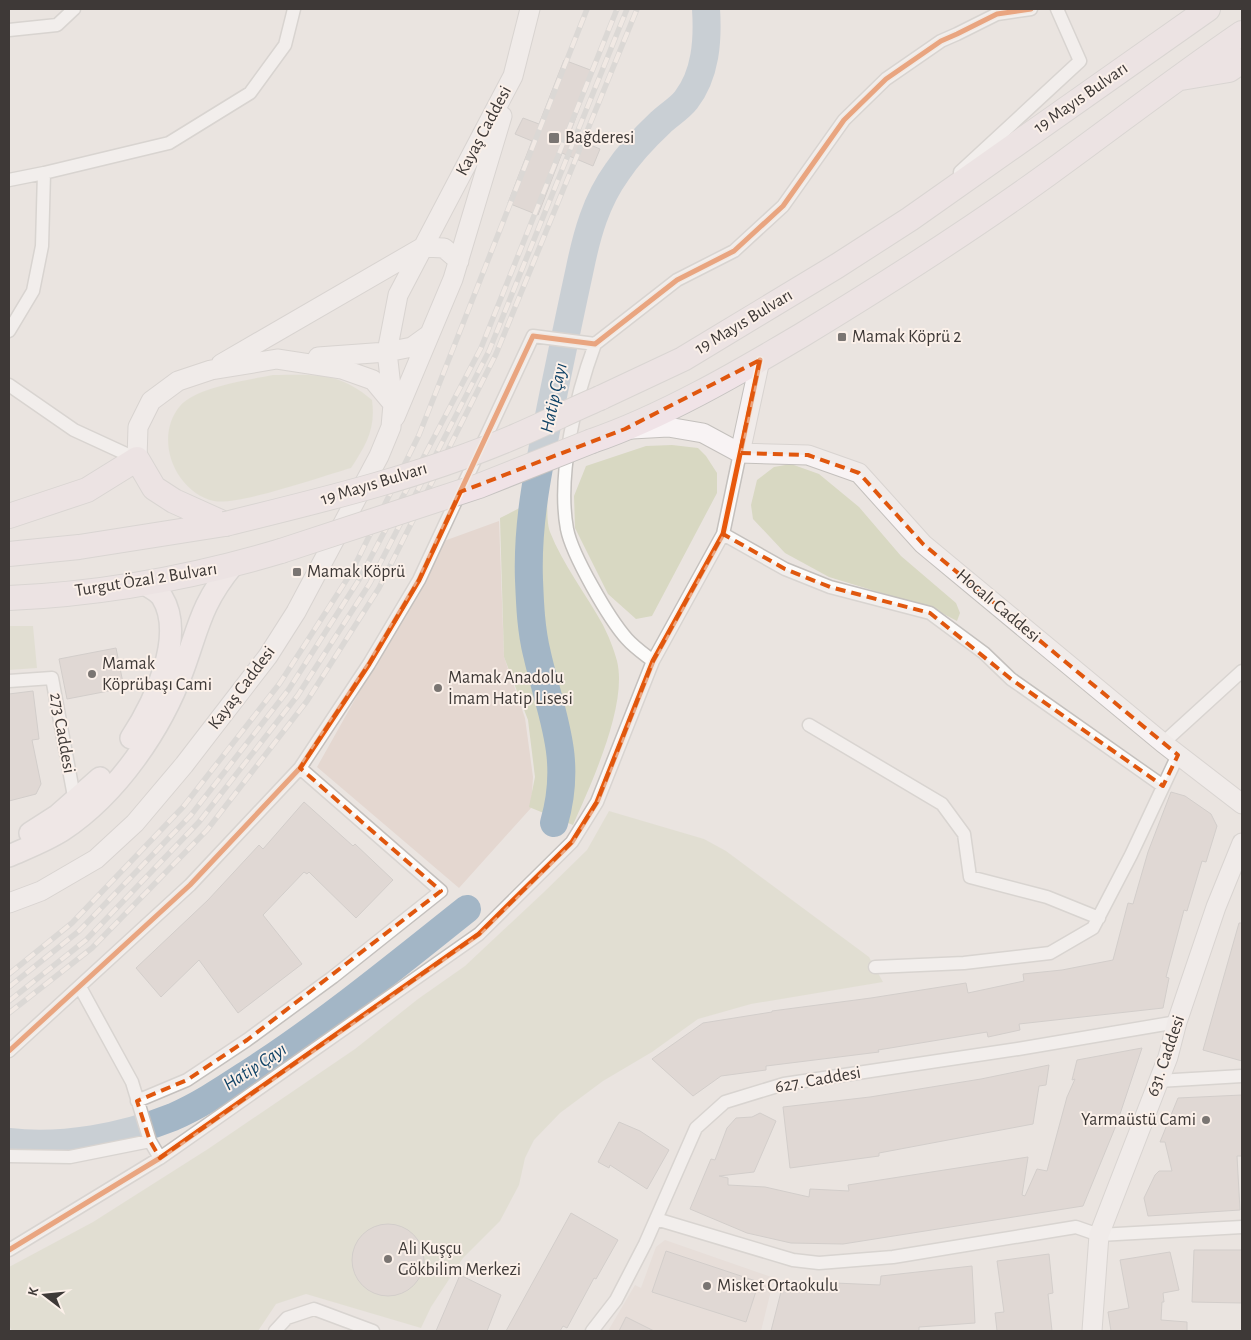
<svg xmlns="http://www.w3.org/2000/svg" width="1251" height="1340" font-family="'Alegreya Sans',sans-serif">
	<style>
		.built { fill: #e4d7d0 }
		.green { fill: #d8d8c2 }
		.lines { fill: none; stroke-linecap: round; stroke-linejoin: round }
		.river { stroke: #a3b6c6; stroke-width: 28 }
		.building { fill: #d5cbc5; stroke: #b7b2b0 }
		.street-casing { stroke: #c4c0bd; stroke-width: 15 }
		.secondary-casing { stroke: #c4c0bd; stroke-width: 21 }
		.primary-casing { stroke: #c6c3c1; stroke-width: 24 }
		.highway-casing { stroke: #c6c3c1; stroke-width: 26 }
		.street { stroke: #fcfbfa; stroke-width: 12 }
		.secondary { stroke: #f8f3f4; stroke-width: 19 }
		.primary { stroke: #f5ecee; stroke-width: 21 }
		.highway { stroke: #f0e3e7; stroke-width: 24 }
		.rail-casing { stroke: #cbc9c7; stroke-width: 5.5 }
		.rail { stroke: #fbf0e9; stroke-width: 4; stroke-dasharray: 11; stroke-linecap: butt }
		.highway-bridge-casing { stroke: #c6c3c1; stroke-width: 26; stroke-linecap: butt }
		.highway-bridge { stroke: #f0e3e7; stroke-width: 24 }
		.cycleway-casing { stroke: #fbf0e9; stroke-width: 8 }
		.cycleway { stroke: #e8590c; stroke-width: 5 }
		.marked { fill: none; stroke: #e0570e; stroke-width: 4; stroke-dasharray: 10 6; stroke-linejoin: round }
		.poi-dot { fill: #7a7572; stroke: #fbf0e9; stroke-width: 2 }
		.labels { text-anchor: middle; dominant-baseline: central; stroke-width: 4; stroke-linejoin: round; paint-order: stroke }
		.street-label { font-size: 18px; fill: #3e3937; stroke: #fbf0e9 }
		.poi-label { font-size: 18px; fill: #3e3937; stroke: #fbf0e9; text-anchor: start }
		.water-label { font-size: 19px; font-style: italic; fill: #0f4266; stroke: #fbf0e9 }
	</style>
	<rect width="100%" height="100%" fill="#eae4e0"/>
	<path class="built" d="M 499,521 L 504,657 L 525,718 L 533,777 L 531,808 L 459,888 L 317,767 L 444,541 Z
		M 665,1240 L 774,1278 L 761,1331 L 608,1331 L 635,1285 L 641,1288 L 656,1247 Z"/>
	<path class="green" d="M 273,375 C 315,375 338,371 372,400 C 376,429 366,445 351,468 C 323,476 238,506 214,501 C 175,492 153,438 180,406 C 196,387 248,380 273,375 Z
		M 672,445 L 698,448 L 706,456 L 717,473 L 717,493 L 652,616 L 636,619 L 608,594 L 575,528 L 574,496 L 586,466 L 646,446 Z
		M 791,464 L 819,474 L 859,507 L 901,556 L 956,603 L 960,613 L 957,621 L 934,609 L 829,577 L 785,553 L 753,519 L 751,505 L 757,480 L 774,467 Z
		M 547,494 C 548,505 546,521 550,532 C 563,565 586,594 603,625 C 608,635 614,649 617,661 C 628,705 591,784 573,825 L 529,807 L 535,777 L 528,720 L 504,657 L 500,518 Z
		M 9,626 L 33,626 L 37,668 L 9,670 Z
		M 609,811 L 704,839 L 726,851 L 869,957 L 883,982 L 751,1004 L 698,1019 L 652,1052 L 603,1081 L 560,1113 L 534,1140 L 525,1158 L 519,1185 L 500,1221 L 463,1258 L 431,1307 L 421,1328 L 306,1294 L 276,1304 L 258,1331 L 12,1331 L 9,1326 L 9,1267 L 93,1222 L 208,1149 L 355,1049 L 418,999 L 465,966 L 544,892 L 587,850 Z"/>
	<g class="lines">
		<path class="river" d="M 554,823 C 573,757 551,716 537,654 C 531,630 530,605 529,580 C 527,526 537,475 548,421 C 558,370 569,319 580,268 C 587,234 596,201 617,172 C 629,154 644,138 660,123 C 668,115 679,109 686,100 C 706,74 708,40 706,9
			M 9,1142 C 63,1148 123,1137 173,1117 C 203,1104 230,1085 258,1067 C 331,1019 399,963 467,909"/>
	</g>
	<path class="building" d="M 564,60 L 593,71 L 569,136 L 600,149 L 593,166 L 562,153 L 538,215 L 508,203 L 532,141 L 515,134 L 523,118 L 539,124 Z
		M 116,648 L 124,688 L 67,699 L 59,659 Z
		M 33,691 L 39,739 L 32,740 L 41,784 L 36,794 L 9,801 L 9,694 Z
		M 1171,792 L 1185,796 L 1211,814 L 1217,826 L 1206,862 L 1202,861 L 1187,911 L 1184,910 L 1166,977 L 1169,978 L 1163,1008 L 1019,1024 L 1020,1030 L 988,1037 L 987,1032 L 878,1050 L 879,1052 L 766,1066 L 766,1070 L 721,1076 L 693,1096 L 652,1059 L 703,1023 L 772,1012 L 772,1011 L 871,998 L 966,983 L 968,993 L 1024,981 L 1023,974 L 1062,970 L 1113,960 L 1128,903 L 1133,904 L 1148,852 Z
		M 304,802 L 353,846 L 355,844 L 393,880 L 356,918 L 309,872 L 307,874 L 304,872 L 263,915 L 302,964 L 238,1013 L 199,960 L 161,997 L 136,968 L 208,900 L 259,845 L 263,849 Z
		M 1239,923 L 1242,923 L 1242,1061 L 1203,1050 Z
		M 1142,1048 L 1117,1123 L 1083,1206 L 843,1244 L 791,1243 L 747,1233 L 690,1209 L 711,1159 L 715,1160 L 727,1128 L 736,1118 L 752,1117 L 760,1113 L 776,1121 L 754,1172 L 719,1176 L 728,1178 L 728,1185 L 765,1187 L 809,1197 L 810,1189 L 849,1191 L 848,1185 L 1028,1157 L 1022,1195 L 1025,1196 L 1037,1169 L 1047,1171 L 1067,1097 L 1075,1079 L 1072,1080 L 1077,1060 Z
		M 1049,1065 L 1046,1085 L 1039,1086 L 1033,1124 L 879,1153 L 879,1156 L 790,1168 L 783,1107 L 870,1097 L 981,1079 Z
		M 1242,1095 L 1242,1156 L 1237,1156 L 1240,1210 L 1148,1216 L 1144,1198 L 1155,1175 L 1159,1171 L 1172,1171 L 1165,1142 L 1160,1142 L 1178,1098 Z
		M 619,1122 L 640,1131 L 669,1150 L 647,1189 L 610,1165 L 609,1168 L 598,1162 Z
		M 571,1213 L 618,1240 L 596,1279 L 594,1278 L 567,1328 L 563,1326 L 560,1331 L 506,1331 Z
		M352 1260a36 36 0 1 1 72 0a36 36 0 1 1-72 0Z
		M 1194,1250 L 1242,1250 L 1242,1303 L 1192,1302 Z
		M 666,1251 L 759,1282 L 746,1322 L 652,1292 Z
		M 1170,1252 L 1179,1290 L 1163,1293 L 1164,1302 L 1162,1302 L 1161,1320 L 1187,1322 L 1187,1331 L 1111,1331 L 1108,1312 L 1129,1308 L 1120,1260 Z
		M 1049,1254 L 1053,1293 L 1048,1294 L 1052,1331 L 997,1331 L 995,1313 L 1004,1312 L 997,1261 Z
		M 972,1266 L 975,1323 L 919,1327 L 919,1331 L 771,1331 L 784,1280 L 833,1292 L 835,1283 L 880,1285 L 881,1276 Z
		M 460,1275 L 501,1295 L 487,1331 L 436,1331 Z
		M 626,1317 L 654,1331 L 619,1331 Z"/>
	<g class="lines">
		<defs>
			<path id="street" d="M 9,30 L 57,25 L 74,9
				M 960,172 L 1080,61 L 1057,9
				M 44,173 L 169,143 L 250,93 L 285,45 L 294,9
				M 9,180 L 44,173 L 42,246 L 33,291 L 9,331
				M 595,344 C 576,395 557,475 567,529 C 572,555 609,619 627,639 C 634,647 644,654 653,661
				M 9,385 L 74,430 L 137,459
				M 723,534 L 785,569 L 830,587 L 930,613 L 984,653 L 1011,679 L 1163,786
				M 9,681 L 52,678 L 75,802
				M 809,725 L 942,804 L 964,834 L 970,877 L 1047,897 L 1099,918
				M 1163,743 L 1242,671
				M 875,967 L 964,963 L 1050,953 L 1093,928 L 1131,855 L 1178,755
				M 80,987 L 132,1082 L 150,1141 L 160,1158
				M 9,1051 L 190,885 L 300,768 L 369,664 L 419,580 L 533,336 L 595,344 L 677,280 L 734,251 L 783,206 L 844,120 L 886,79 L 941,41 L 957,34 L 997,14 L 1031,9
				M 1158,1081 L 1242,1076
				M 137,1101 L 187,1080 L 247,1040 L 333,977 L 441,891 L 300,768
				M 9,1156 L 70,1157 L 150,1141
				M 656,1219 L 793,1260 L 819,1263 L 893,1257 L 1076,1227 L 1099,1235 L 1242,1227
				M 9,1250 L 160,1158 L 479,934 L 572,842 L 597,802 L 653,661 L 723,534 L 740,453
				M 275,1331 L 287,1318 L 314,1309 L 373,1331
				M 592,1331 L 616,1300 L 645,1244 L 696,1128 L 725,1102 L 784,1084 L 1018,1049 L 1177,1022"/>
			<path id="secondary" d="M 318,357 L 387,352 L 412,347 L 430,334
				M 221,364 L 423,247 L 444,248 L 459,261
				M 393,404 L 387,352 L 398,295 L 513,76 L 530,9
				M 395,417 L 453,279 L 502,116
				M 632,429 L 668,427 L 703,433 L 740,453 L 808,455 L 859,473 L 923,544 L 1163,743 L 1242,804
				M 740,453 L 760,360
				M 9,903 L 41,891 L 96,859 L 135,823 L 184,765 L 268,656 L 296,612 L 379,456 L 391,427 L 393,404 L 373,380 L 342,369 L 277,359 L 211,370 L 178,381 L 151,401 L 138,427 L 137,459
				M 1092,1331 L 1099,1235 L 1168,1057 L 1177,1022 L 1216,907 L 1242,843"/>
			<path id="primary" d="M 131,738 C 154,703 186,636 162,597 C 158,591 149,587 143,583
				M 30,833 L 58,815 L 100,778
				M 9,856 C 27,848 46,841 63,830 C 117,794 161,730 183,670 C 199,626 201,604 233,565"/>
			<path id="highway" d="M 1181,78 L 1229,70 L 1242,61
				M 600,398 L 683,359 L 837,266 L 910,219 L 1208,9
				M 592,441 C 662,417 738,373 802,335 C 886,284 968,232 1048,174 C 1113,127 1176,78 1242,33
				M 9,516 L 87,490 L 137,459 L 154,488 L 174,501 L 225,524
				M 9,554 L 79,547 L 225,524
				M 9,598 C 100,594 194,577 281,551"/>
		</defs>
		<use href="#street" class="street-casing"/>
		<use href="#secondary" class="secondary-casing"/>
		<use href="#primary" class="primary-casing"/>
		<use href="#highway" class="highway-casing"/>
		<use href="#street" class="street"/>
		<use href="#secondary" class="secondary"/>
		<use href="#primary" class="primary"/>
		<use href="#highway" class="highway"/>
		<defs>
			<path id="rail" d="M 9,974 L 72,923 L 183,807 L 280,683 L 351,573 L 419,435 L 587,9
				M 9,987 L 79,931 L 191,815 L 289,689 L 360,578 L 481,348 L 617,9
				M 9,1001 L 86,940 L 199,822 L 298,695 L 370,583 L 489,351 L 627,9
				M 9,1013 L 92,948 L 207,830 L 307,701 L 379,588 L 496,354 L 637,9"/>
		</defs>
		<use href="#rail" class="rail-casing"/>
		<use href="#rail" class="rail"/>
		<defs>
			<path id="highway-bridge" d="M 225,524 C 323,500 423,476 516,436 C 544,424 572,410 600,398
				M 281,551 L 479,486 L 592,441"/>
		</defs>
		<use href="#highway-bridge" class="highway-bridge-casing"/>
		<use href="#highway-bridge" class="highway-bridge"/>
		<defs>
			<path id="cycleway" d="M 9,1051 L 190,885 L 300,768 L 369,664 L 419,580 L 533,336 L 595,344 L 677,280 L 734,251 L 783,206 L 844,120 L 886,79 L 941,41 L 957,34 L 997,14 L 1031,9
				M 9,1250 L 160,1158 L 479,934 L 572,842 L 597,802 L 653,661 L 723,534 L 760,360"/>
		</defs>
		<use href="#cycleway" class="cycleway-casing"/>
		<use href="#cycleway" class="cycleway"/>
	</g>
	<path d="M0 0H1251V1340H0ZM 760,360 L 740,453 L 808,455 L 859,473 L 923,544 L 1178,755 L 1163,786 L 1011,679 L 930,613 L 830,587 L 785,569 L 723,534 L 653,661 L 597,802 L 572,842 L 479,934 L 160,1158 L 150,1141 L 137,1101 L 187,1080 L 247,1040 L 441,891 L 300,768 L 369,664 L 419,580 L 460,492 L 625,429 Z" fill="#eae4e0" fill-opacity=".55" fill-rule="evenodd"/>
	<path class="marked" d="M 760,360 L 740,453 L 808,455 L 859,473 L 923,544 L 1178,755 L 1163,786 L 1011,679 L 930,613 L 830,587 L 785,569 L 723,534 L 653,661 L 597,802 L 572,842 L 479,934 L 160,1158 L 150,1141 L 137,1101 L 187,1080 L 247,1040 L 441,891 L 300,768 L 369,664 L 419,580 L 460,492 L 625,429 Z"/>
	<g class="poi-dot">
		<rect x="548" y="132" width="12" height="12" rx="2.5"/>
		<rect x="837" y="332" width="10" height="10" rx="2.5"/>
		<rect x="292" y="567" width="10" height="10" rx="2.5"/>
		<circle cx="92" cy="674" r="5"/>
		<circle cx="438" cy="688" r="5"/>
		<circle cx="1206" cy="1120" r="5"/>
		<circle cx="388" cy="1259" r="5"/>
		<circle cx="707" cy="1286" r="5"/>
	</g>
	<g class="labels">
		<g class="street-label">
			<text transform="translate(1081 98) rotate(-35)">19 Mayıs Bulvarı</text>
			<text transform="translate(484 131) rotate(-62)">Kayaş Caddesi</text>
			<text transform="translate(744 322) rotate(-31)">19 Mayıs Bulvarı</text>
			<text transform="translate(374 484) rotate(-17)">19 Mayıs Bulvarı</text>
			<text transform="translate(146 580) rotate(-9)">Turgut Özal 2 Bulvarı</text>
			<text transform="translate(998 606) rotate(40)">Hocalı Caddesi</text>
			<text transform="translate(242 688) rotate(-53)">Kayaş Caddesi</text>
			<text transform="translate(62 733) rotate(80)">273 Caddesi</text>
			<text transform="translate(1166 1056) rotate(-71)">631. Caddesi</text>
			<text transform="translate(818 1080) rotate(-10)">627. Caddesi</text>
		</g>
		<g class="poi-label">
			<text x="565" y="138">Bağderesi</text>
			<text x="852" y="337">Mamak Köprü 2</text>
			<text x="307" y="572">Mamak Köprü</text>
			<text x="102" y="664">Mamak<tspan x="102" dy="21">Köprübaşı Cami</tspan></text>
			<text x="448" y="678">Mamak Anadolu<tspan x="448" dy="21">İmam Hatip Lisesi</tspan></text>
			<text x="1196" y="1120" text-anchor="end">Yarmaüstü Cami</text>
			<text x="398" y="1249">Ali Kuşçu<tspan x="398" dy="21">Gökbilim Merkezi</tspan></text>
			<text x="717" y="1286">Misket Ortaokulu</text>
		</g>
		<g class="water-label">
			<text transform="translate(554 398) rotate(-78)">Hatip Çayı</text>
			<text transform="translate(255 1067) rotate(-33)">Hatip Çayı</text>
		</g>
	</g>
	<rect width="1251" height="1340" fill="none" stroke="#3e3937" stroke-width="20"/>
	<g transform="translate(45 1295) rotate(286)" stroke="#fbf0e9" stroke-width="4" paint-order="stroke">
	<path d="M0-4L9 19L0 12L-9 19Z" fill="#3e3937"/>
	<text y="-8" font-size="14" font-weight="bold" text-anchor="middle" fill="#3e3937">K</text>
	</g>
</svg>
